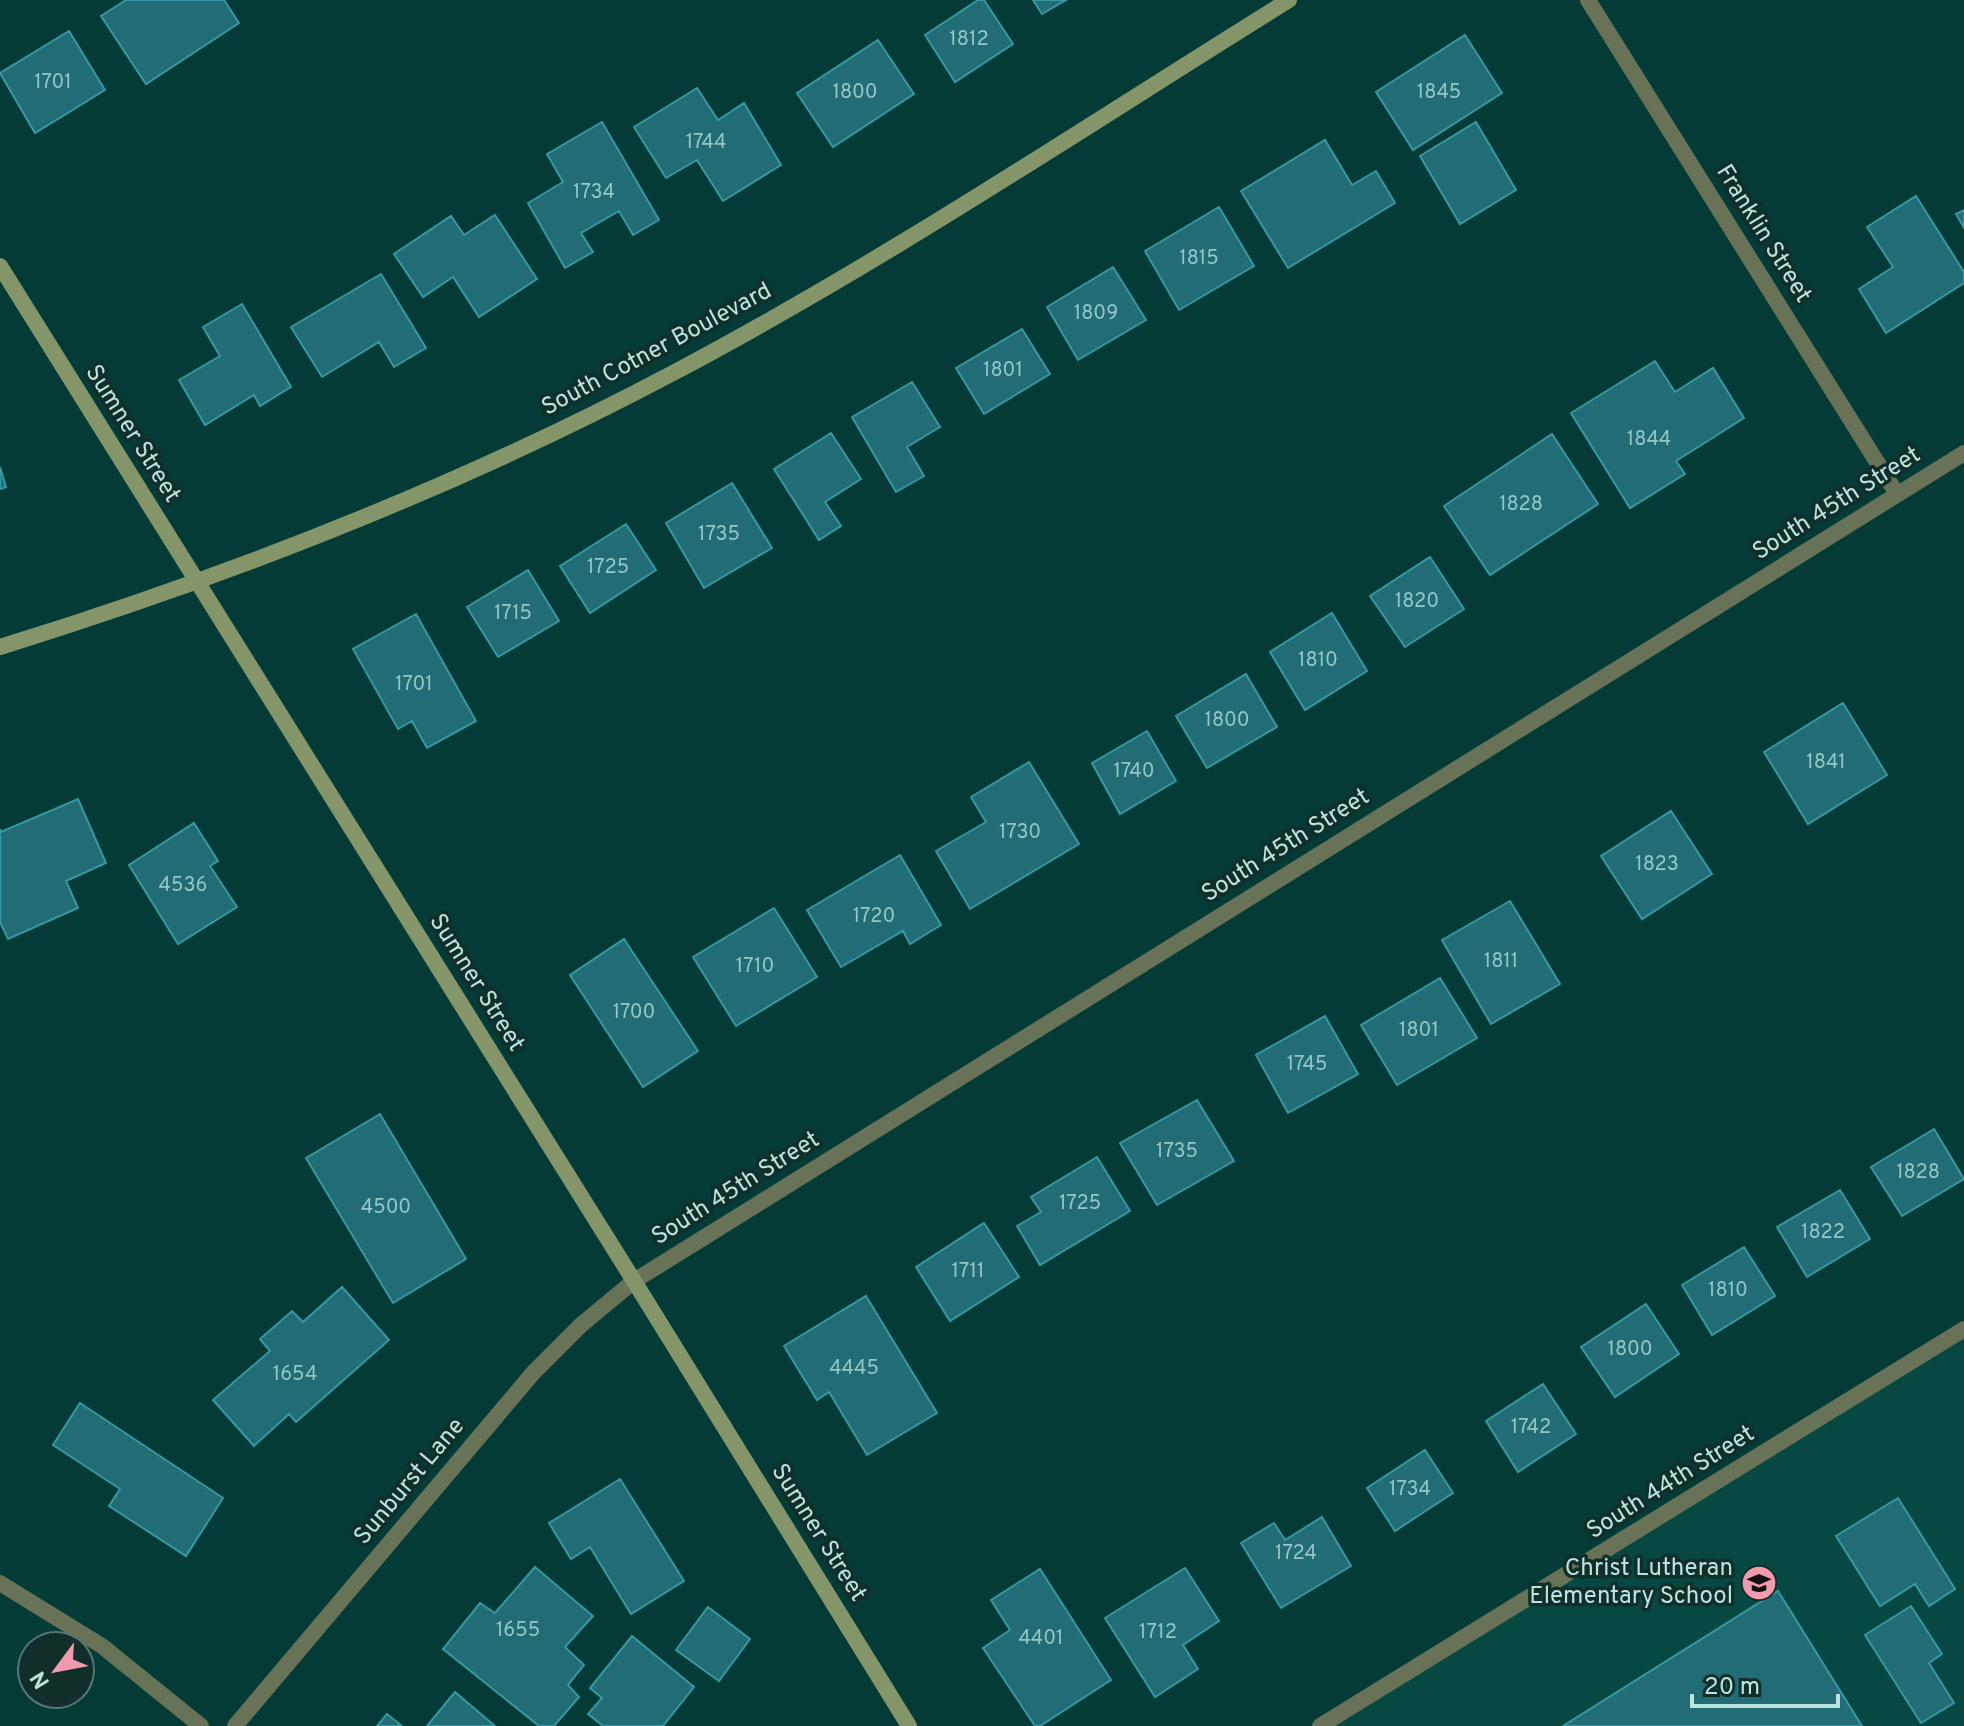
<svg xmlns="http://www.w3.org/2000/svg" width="1964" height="1726" font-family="Overpass,sans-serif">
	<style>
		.built { fill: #074942 }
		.building { fill: #226d75; stroke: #3598a2; stroke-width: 2 }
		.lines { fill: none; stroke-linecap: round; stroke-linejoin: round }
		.street { stroke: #687257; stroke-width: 16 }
		.secondary { stroke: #85956a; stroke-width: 16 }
		.labels { text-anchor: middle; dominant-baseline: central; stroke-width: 7; stroke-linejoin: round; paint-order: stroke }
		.number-label { font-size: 20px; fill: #94c7c4 }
		.street-label { font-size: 24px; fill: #bae5de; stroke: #112e2b }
		.poi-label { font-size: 24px; fill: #bae5de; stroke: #112e2b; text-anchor: end }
	</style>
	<rect width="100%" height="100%" fill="#043b36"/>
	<path class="built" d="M 1964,1329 L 1964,1726 L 1320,1726 Z"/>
	<path class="building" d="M 126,0 L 224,0 L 239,23 L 146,84 L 101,16 Z
		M 978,0 L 984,0 L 1013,44 L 955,82 L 925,35 Z
		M 1033,0 L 1066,0 L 1042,14 Z
		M 69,31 L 105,90 L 35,133 L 0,73 Z
		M 1465,35 L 1502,93 L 1413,150 L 1376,92 Z
		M 878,40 L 914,94 L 833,147 L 797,93 Z
		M 697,88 L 718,120 L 744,103 L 781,165 L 723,201 L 697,160 L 666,178 L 634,127 Z
		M 602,122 L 659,220 L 633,235 L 619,211 L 581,233 L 593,252 L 565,268 L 528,203 L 563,182 L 547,154 Z
		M 1476,122 L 1516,190 L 1460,224 L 1420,156 Z
		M 1325,140 L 1352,185 L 1376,171 L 1395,203 L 1288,268 L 1241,191 Z
		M 1916,196 L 1964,272 L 1964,283 L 1886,333 L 1859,289 L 1893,267 L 1867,227 Z
		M 1219,207 L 1254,266 L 1179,310 L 1145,251 Z
		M 1964,210 L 1964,228 L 1956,214 Z
		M 495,215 L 537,279 L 479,317 L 453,277 L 423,297 L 394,254 L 451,216 L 464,235 Z
		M 1113,267 L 1146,320 L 1078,360 L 1047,307 Z
		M 381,274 L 426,348 L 394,367 L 379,342 L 322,377 L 291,327 Z
		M 242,304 L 291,387 L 260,406 L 254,395 L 205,425 L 179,380 L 220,356 L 203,327 Z
		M 1022,329 L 1050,374 L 984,414 L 956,368 Z
		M 1655,361 L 1675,392 L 1713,368 L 1744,418 L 1676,461 L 1685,474 L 1630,508 L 1571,413 Z
		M 912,382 L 940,427 L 907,447 L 924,476 L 896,492 L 852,417 Z
		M 831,433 L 861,479 L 825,502 L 841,526 L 819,540 L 774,469 Z
		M 1552,434 L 1598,504 L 1490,575 L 1444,506 Z
		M 0,467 L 6,487 L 0,489 Z
		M 732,483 L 772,548 L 704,588 L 666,523 Z
		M 626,524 L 656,570 L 590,613 L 560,566 Z
		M 1430,557 L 1464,609 L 1405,647 L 1370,596 Z
		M 528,570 L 559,621 L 498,657 L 467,607 Z
		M 1332,613 L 1367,671 L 1305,710 L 1270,652 Z
		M 416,614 L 476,721 L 427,748 L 412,721 L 398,729 L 353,649 Z
		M 1246,674 L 1277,727 L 1207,768 L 1176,716 Z
		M 1843,703 L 1887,775 L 1808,824 L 1764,752 Z
		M 1147,731 L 1176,781 L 1120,814 L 1092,763 Z
		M 1029,762 L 1079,844 L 970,909 L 936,851 L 986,822 L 971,797 Z
		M 78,799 L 106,863 L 66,881 L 78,908 L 8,939 L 0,922 L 0,829 L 1,832 Z
		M 1671,811 L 1712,874 L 1642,919 L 1601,856 Z
		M 194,823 L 218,861 L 210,866 L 237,907 L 178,944 L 129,865 Z
		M 900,855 L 941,925 L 910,944 L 903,931 L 841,967 L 807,910 Z
		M 1510,901 L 1560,984 L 1491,1024 L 1442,940 Z
		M 774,908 L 817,977 L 736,1026 L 693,957 Z
		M 624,939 L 698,1051 L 643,1087 L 570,975 Z
		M 1440,978 L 1477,1038 L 1397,1085 L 1361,1025 Z
		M 1325,1016 L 1358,1074 L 1288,1113 L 1256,1055 Z
		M 1197,1100 L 1234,1161 L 1157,1205 L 1120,1143 Z
		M 380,1114 L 466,1259 L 393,1303 L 306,1158 Z
		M 1934,1129 L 1964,1179 L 1902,1216 L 1871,1167 Z
		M 1097,1157 L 1130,1211 L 1040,1265 L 1017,1226 L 1041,1212 L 1031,1197 Z
		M 1840,1190 L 1870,1239 L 1807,1277 L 1777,1227 Z
		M 984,1223 L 1019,1277 L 950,1321 L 916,1267 Z
		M 1744,1247 L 1775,1296 L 1712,1335 L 1682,1285 Z
		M 342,1287 L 389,1340 L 296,1422 L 289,1414 L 254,1446 L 213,1400 L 270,1351 L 260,1339 L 292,1311 L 303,1322 Z
		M 866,1296 L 937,1413 L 867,1455 L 829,1392 L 817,1400 L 784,1346 Z
		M 1646,1304 L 1679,1354 L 1615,1397 L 1581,1347 Z
		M 1543,1384 L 1576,1434 L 1518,1472 L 1486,1421 Z
		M 80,1403 L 223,1498 L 186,1556 L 109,1506 L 120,1489 L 53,1445 Z
		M 1425,1450 L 1453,1493 L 1395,1531 L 1367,1488 Z
		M 620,1479 L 684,1581 L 631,1614 L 590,1547 L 571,1559 L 549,1523 Z
		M 1898,1498 L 1955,1589 L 1929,1606 L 1915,1584 L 1880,1606 L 1836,1536 Z
		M 1322,1517 L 1351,1566 L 1281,1608 L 1241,1543 L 1274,1523 L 1285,1540 Z
		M 535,1567 L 593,1616 L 565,1647 L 584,1665 L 568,1685 L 579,1697 L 554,1726 L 539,1726 L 443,1649 L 480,1603 L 495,1613 Z
		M 1185,1568 L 1219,1621 L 1183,1645 L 1198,1669 L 1155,1697 L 1105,1618 Z
		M 1040,1569 L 1111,1680 L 1040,1726 L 1035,1726 L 983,1648 L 1010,1630 L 991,1600 Z
		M 1778,1591 L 1862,1726 L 1563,1726 Z
		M 1911,1606 L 1942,1654 L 1929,1663 L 1954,1703 L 1921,1723 L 1865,1635 Z
		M 708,1607 L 750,1639 L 719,1681 L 676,1650 Z
		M 632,1636 L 694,1687 L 663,1726 L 603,1726 L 588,1714 L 602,1698 L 590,1688 Z
		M 455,1692 L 495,1726 L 427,1726 Z
		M 387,1714 L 402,1726 L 377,1726 Z"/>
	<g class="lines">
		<path class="street" d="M 1588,0 L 1897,494
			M 0,1583 L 102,1646 L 201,1726
			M 235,1726 L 533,1373 L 581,1325 L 634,1281 L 1964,453
			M 1320,1726 L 1964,1329"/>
		<path class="secondary" d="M 0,266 L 634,1281 L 909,1726
			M 0,647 C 232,575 458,487 673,373 C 885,261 1086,126 1289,0"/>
	</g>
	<defs>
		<symbol id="school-disc" viewBox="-11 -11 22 22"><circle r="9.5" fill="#f29aae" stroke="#112e2b"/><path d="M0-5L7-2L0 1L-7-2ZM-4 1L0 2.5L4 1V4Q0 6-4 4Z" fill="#111"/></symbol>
	</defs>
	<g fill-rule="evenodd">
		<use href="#school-disc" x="1739" y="1563" width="40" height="40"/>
	</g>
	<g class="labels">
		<g class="number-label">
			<text x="969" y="40">1812</text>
			<text x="53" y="83">1701</text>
			<text x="855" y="93">1800</text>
			<text x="1439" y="93">1845</text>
			<text x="706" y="143">1744</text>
			<text x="594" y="193">1734</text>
			<text x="1199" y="259">1815</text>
			<text x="1096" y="314">1809</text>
			<text x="1003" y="371">1801</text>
			<text x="1649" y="440">1844</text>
			<text x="1521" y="505">1828</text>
			<text x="719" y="535">1735</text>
			<text x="608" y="568">1725</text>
			<text x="1417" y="602">1820</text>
			<text x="513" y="614">1715</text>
			<text x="1318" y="661">1810</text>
			<text x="414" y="685">1701</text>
			<text x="1227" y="721">1800</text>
			<text x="1826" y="763">1841</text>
			<text x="1134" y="772">1740</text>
			<text x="1020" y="833">1730</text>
			<text x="1657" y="865">1823</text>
			<text x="183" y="886">4536</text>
			<text x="874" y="917">1720</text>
			<text x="1501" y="962">1811</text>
			<text x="755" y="967">1710</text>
			<text x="634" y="1013">1700</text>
			<text x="1419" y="1031">1801</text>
			<text x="1307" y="1065">1745</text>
			<text x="1177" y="1152">1735</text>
			<text x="1918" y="1173">1828</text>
			<text x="1080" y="1204">1725</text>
			<text x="386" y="1208">4500</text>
			<text x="1823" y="1233">1822</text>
			<text x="968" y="1272">1711</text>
			<text x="1728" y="1291">1810</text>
			<text x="1630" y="1350">1800</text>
			<text x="854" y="1369">4445</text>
			<text x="295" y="1375">1654</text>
			<text x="1531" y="1428">1742</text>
			<text x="1410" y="1490">1734</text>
			<text x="1296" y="1554">1724</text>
			<text x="518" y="1631">1655</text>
			<text x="1158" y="1633">1712</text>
			<text x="1041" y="1639">4401</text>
		</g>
		<g class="street-label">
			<text transform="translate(1763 234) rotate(58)">Franklin Street</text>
			<text transform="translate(657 350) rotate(-28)">South Cotner Boulevard</text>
			<text transform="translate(132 434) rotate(58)">Sumner Street</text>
			<text transform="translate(1837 504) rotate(-32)">South 45th Street</text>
			<text transform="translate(1286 846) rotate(-32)">South 45th Street</text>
			<text transform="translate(476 983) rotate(58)">Sumner Street</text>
			<text transform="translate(736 1189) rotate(-32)">South 45th Street</text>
			<text transform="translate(410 1482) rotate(-50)">Sunburst Lane</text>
			<text transform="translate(1671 1483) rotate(-32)">South 44th Street</text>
			<text transform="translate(818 1533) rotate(58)">Sumner Street</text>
		</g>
		<g class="poi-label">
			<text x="1733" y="1569">Christ Lutheran<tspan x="1733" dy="28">Elementary School</tspan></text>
		</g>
	</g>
	<g transform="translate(56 1670) rotate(238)"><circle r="38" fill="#112e2b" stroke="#557773" stroke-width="2"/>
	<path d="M0-6L14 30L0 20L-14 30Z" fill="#f29aae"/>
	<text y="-12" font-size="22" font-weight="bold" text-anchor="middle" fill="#bae5de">N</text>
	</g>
	<path d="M1692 1694v12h146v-12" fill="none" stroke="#bae5de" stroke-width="4"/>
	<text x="1704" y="1694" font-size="24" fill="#bae5de" stroke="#112e2b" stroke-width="6" paint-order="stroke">20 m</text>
</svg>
